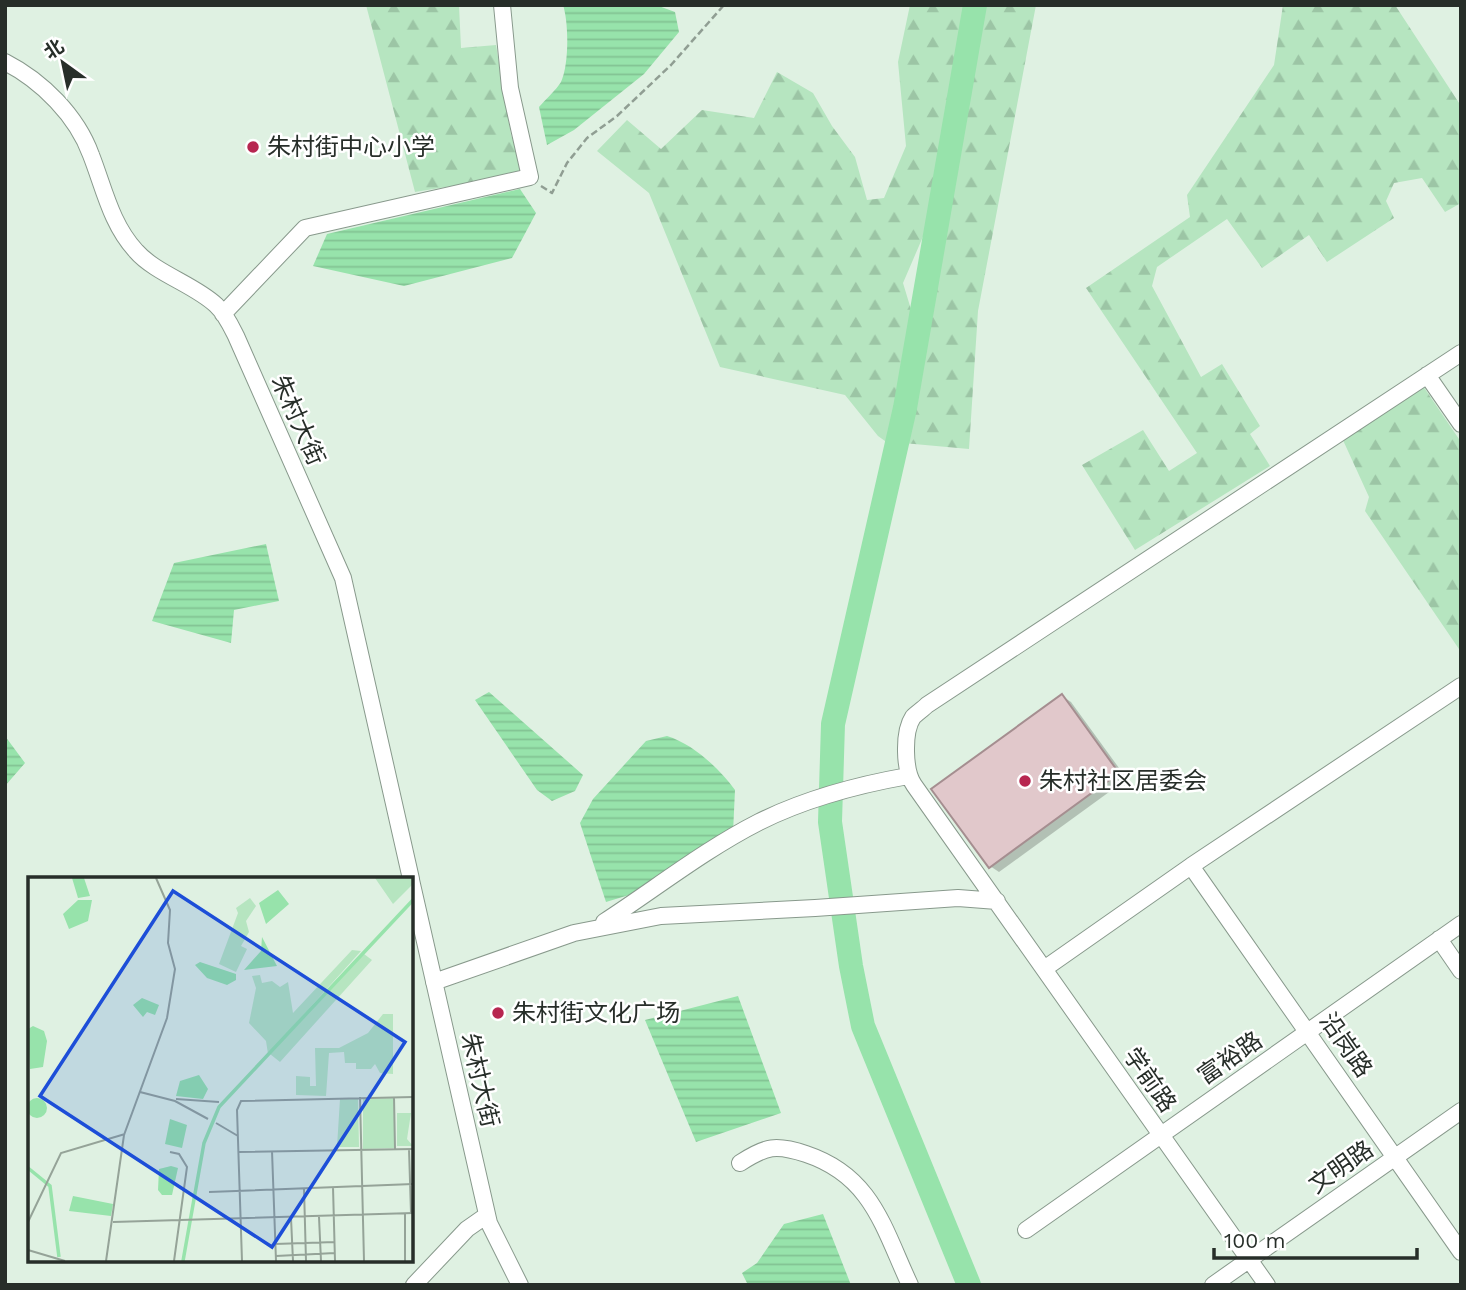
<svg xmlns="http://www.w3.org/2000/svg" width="1466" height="1290" font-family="'Work Sans','Noto Sans SC',sans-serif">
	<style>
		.forest { fill: url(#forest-firs) }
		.water { fill: url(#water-rules) }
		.shadow { fill: #0003 }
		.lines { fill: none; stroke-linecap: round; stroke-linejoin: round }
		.river { stroke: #97e3ab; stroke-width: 24 }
		.building { fill: #e1c8cb; stroke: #a58e90; stroke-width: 2 }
		.minor-casing { stroke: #88998c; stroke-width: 18 }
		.path { stroke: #909e93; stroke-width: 2.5; stroke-dasharray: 7 3.5; stroke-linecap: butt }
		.minor { stroke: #fff; stroke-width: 16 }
		.poi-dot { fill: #b72650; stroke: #fff; stroke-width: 2.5 }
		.labels { text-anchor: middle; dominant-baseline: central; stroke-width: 5; stroke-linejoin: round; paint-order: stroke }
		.poi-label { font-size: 24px; fill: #272e29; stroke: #fff; text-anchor: start }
		.street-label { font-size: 24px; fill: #272e29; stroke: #fff }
		.inset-river { fill: none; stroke: #97e3ab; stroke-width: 3.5 }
		.inset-road { fill: none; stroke: #95a398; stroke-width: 2 }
		.view { fill: #1d4ed8; fill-opacity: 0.15; stroke: #1d4ed8; stroke-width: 3.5 }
		.inset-edge { fill: none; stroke: #272e29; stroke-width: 3.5 }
	</style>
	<defs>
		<pattern id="forest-firs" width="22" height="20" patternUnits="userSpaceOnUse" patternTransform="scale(1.75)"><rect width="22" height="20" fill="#b6e5c0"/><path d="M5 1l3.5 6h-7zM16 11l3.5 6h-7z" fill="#9cc5a5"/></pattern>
		<pattern id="water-rules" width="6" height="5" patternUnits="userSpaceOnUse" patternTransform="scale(1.75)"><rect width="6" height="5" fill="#97e3ab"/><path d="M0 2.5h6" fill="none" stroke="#82c393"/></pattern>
	</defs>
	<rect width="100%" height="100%" fill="#dff1e2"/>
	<path class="forest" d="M 366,5 L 459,5 L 461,48 L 496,45 L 511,135 L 519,157 L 520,169 L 513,176 L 415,192 Z
		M 910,5 L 967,5 L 928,225 L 903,283 L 913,316 L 892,446 L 878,436 L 845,395 L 720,367 L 649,193 L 597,151 L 627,120 L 661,149 L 702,110 L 754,118 L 777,72 L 813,93 L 832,126 L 855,157 L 867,200 L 884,198 L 906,146 L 898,62 Z
		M 981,5 L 1036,5 L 978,311 L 969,449 L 903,443 Z
		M 1283,5 L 1395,5 L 1461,106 L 1461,203 L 1445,212 L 1422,178 L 1394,183 L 1386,201 L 1394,218 L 1327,262 L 1309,235 L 1262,268 L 1227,219 L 1157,267 L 1152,286 L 1201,377 L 1222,364 L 1260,426 L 1250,434 L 1270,466 L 1135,550 L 1082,465 L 1143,430 L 1169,471 L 1197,453 L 1086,288 L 1190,217 L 1187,195 L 1274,65 Z
		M 1423,386 L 1461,442 L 1461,652 L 1365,511 L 1369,497 L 1342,438 Z"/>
	<path class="water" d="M 563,5 L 656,5 L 675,12 L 679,32 L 644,74 L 574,130 L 547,145 L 539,107 C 546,99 556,90 561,82 C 569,65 569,23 563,5 Z
		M 520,189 L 536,213 L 512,258 L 404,286 L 313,266 L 327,234 Z
		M 266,544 L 279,601 L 234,610 L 231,643 L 152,621 L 174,563 Z
		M 489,692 L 583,775 L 575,791 L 552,801 L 537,790 L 475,700 Z
		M 5,736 L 25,763 L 5,786 Z
		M 667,736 C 693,744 719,768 735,790 L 733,833 L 629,895 L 606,902 L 580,823 L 593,799 L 646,741 Z
		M 738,996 L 781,1113 L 696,1142 L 645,1020 Z
		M 823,1214 L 851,1285 L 748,1285 L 742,1273 L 757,1263 L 784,1224 Z"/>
	<path class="shadow" d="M 1062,696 L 1071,702 L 1127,779 L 999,872 L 990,866 Z"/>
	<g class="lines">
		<path class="river" d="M 969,1285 L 863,1026 L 851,966 L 830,822 L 833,724 L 905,408 L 975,5"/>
	</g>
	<path class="building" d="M 1062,694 L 1119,773 L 989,868 L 931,789 Z"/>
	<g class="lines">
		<defs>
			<path id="minor" d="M 5,62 C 42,81 77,116 91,155 C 104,188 111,224 136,251 C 155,273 195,285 216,305 C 225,313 231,326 236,336 L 343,578 L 411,879
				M 223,314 L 305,228 L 530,177 L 510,88 L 502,5
				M 1427,375 L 1461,424
				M 1191,866 L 1461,1252
				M 411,880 L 489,1223 L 520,1285
				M 604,922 C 655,889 704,850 759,822 C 805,799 857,785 908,776
				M 1439,939 L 1461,971
				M 1044,969 L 1191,866 L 1461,686
				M 434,982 L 574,933 L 661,916 L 815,908 L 958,898 L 997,901
				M 740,1163 C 766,1146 776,1144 806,1154 C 872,1176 883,1227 910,1285
				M 1026,1230 L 1461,924
				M 414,1285 L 467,1229 L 487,1215
				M 1213,1285 L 1461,1111
				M 1267,1285 L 914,785 C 904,771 903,732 913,717 C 917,713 923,709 927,705 L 1461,353"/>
		</defs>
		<use href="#minor" class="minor-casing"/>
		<path class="path" d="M 541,186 L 552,193 L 567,163 L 587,138 L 617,116 L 671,65 L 724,5"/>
		<use href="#minor" class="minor"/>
	</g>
	<g class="poi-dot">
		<circle cx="253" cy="147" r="7"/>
		<circle cx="1025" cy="781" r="7"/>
		<circle cx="498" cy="1013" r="7"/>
	</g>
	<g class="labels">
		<g class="poi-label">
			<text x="267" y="147">朱村街中心小学</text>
			<text x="1039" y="781">朱村社区居委会</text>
			<text x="512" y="1013">朱村街文化广场</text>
		</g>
		<g class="street-label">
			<text transform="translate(298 420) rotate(66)">朱村大街</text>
			<text transform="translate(1346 1045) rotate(55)">沿岗路</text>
			<text transform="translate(1230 1058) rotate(-35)">富裕路</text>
			<text transform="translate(480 1080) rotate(77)">朱村大街</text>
			<text transform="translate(1150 1080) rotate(55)">学前路</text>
			<text transform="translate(1341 1167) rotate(-35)">文明路</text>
		</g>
	</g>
	<g transform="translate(28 877)">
		<rect width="385" height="385" fill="#dff1e2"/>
		<path d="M 347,1 L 385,1 L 385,7 L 365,27 ZM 222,21 L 228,29 L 218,44 L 221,55 L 213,69 L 219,72 L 208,95 L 191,87 L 210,36 L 208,31 ZM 324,73 L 333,74 L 240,177 L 238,164 L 221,146 L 228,111 L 224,99 L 232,98 L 234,106 L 244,104 L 252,110 L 260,105 L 265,136 ZM 336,77 L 344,83 L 252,185 L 242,177 ZM 355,137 L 365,137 L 365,197 L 352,196 L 347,187 L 343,192 L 328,192 L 328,186 L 317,186 L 316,175 L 301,176 L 298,219 L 268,218 L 268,199 L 282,200 L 282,209 L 288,209 L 287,171 L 311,171 L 340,156 ZM 366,221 L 366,271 L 335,272 L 335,222 ZM 312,222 L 330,222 L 331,270 L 309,270 ZM 369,236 L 383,236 L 379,262 L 385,269 L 369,269 Z" fill="#b6e5c0"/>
		<path d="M 44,1 L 56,1 L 62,19 L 50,21 ZM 250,13 L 261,27 L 238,47 L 231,26 ZM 50,23 L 64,23 L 60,44 L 41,52 L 35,37 ZM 234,60 L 249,89 L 216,93 L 233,74 ZM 172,85 L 208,97 L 208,103 L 199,108 L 179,101 L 167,88 ZM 114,121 L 131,128 L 127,138 L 119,135 L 115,140 L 105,128 ZM 5,149 L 16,154 L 19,164 L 15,190 L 2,192 L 0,152 ZM 171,198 L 180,212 L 175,222 L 148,219 L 152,204 ZM-1 231a10 10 0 1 1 20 0a10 10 0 1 1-20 0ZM 142,242 L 159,248 L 154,271 L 137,267 ZM 143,289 L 150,291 L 144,318 L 134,318 L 130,313 L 131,292 ZM 45,319 L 85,327 L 83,339 L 41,334 Z" fill="#97e3ab"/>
		<path class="inset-river" d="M 0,291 L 22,309 L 31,380M 155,384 L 176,266 L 191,230 L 385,23"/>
		<path class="inset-road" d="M 112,215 L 147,224 L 180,242M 332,220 L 336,384M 366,220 L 367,272M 148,222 L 191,225M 188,246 L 210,259M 381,272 L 383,336M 244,274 L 248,384M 142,275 L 151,277 L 159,290 L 146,384M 210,275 L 385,272M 305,310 L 307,384M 276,311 L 278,384M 181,315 L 385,307M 377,336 L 377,384M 291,340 L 293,384M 263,341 L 265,384M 0,345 L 33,276 L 97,257M 85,345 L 385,336M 247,367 L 307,365M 0,373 L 37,384M 248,379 L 307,376M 78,384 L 96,258 L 139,141 L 147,92 L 140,66 L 142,33 L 128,1M 214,384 L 209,233 L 213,224 L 385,220"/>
		<path class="view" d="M 145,14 L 377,165 L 244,370 L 12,219 Z"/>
		<rect width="385" height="385" class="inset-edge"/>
	</g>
	<rect width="1466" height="1290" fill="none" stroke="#272e29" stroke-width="14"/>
	<g transform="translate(63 63) rotate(327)" stroke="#ffffff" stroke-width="5" paint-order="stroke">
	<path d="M0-5L12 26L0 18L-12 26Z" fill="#272e29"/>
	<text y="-10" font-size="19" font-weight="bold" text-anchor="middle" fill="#272e29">北</text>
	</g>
	<path d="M1214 1248v10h203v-10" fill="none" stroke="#272e29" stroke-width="3.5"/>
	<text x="1224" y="1248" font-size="21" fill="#272e29" stroke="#ffffff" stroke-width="5" paint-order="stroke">100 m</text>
</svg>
